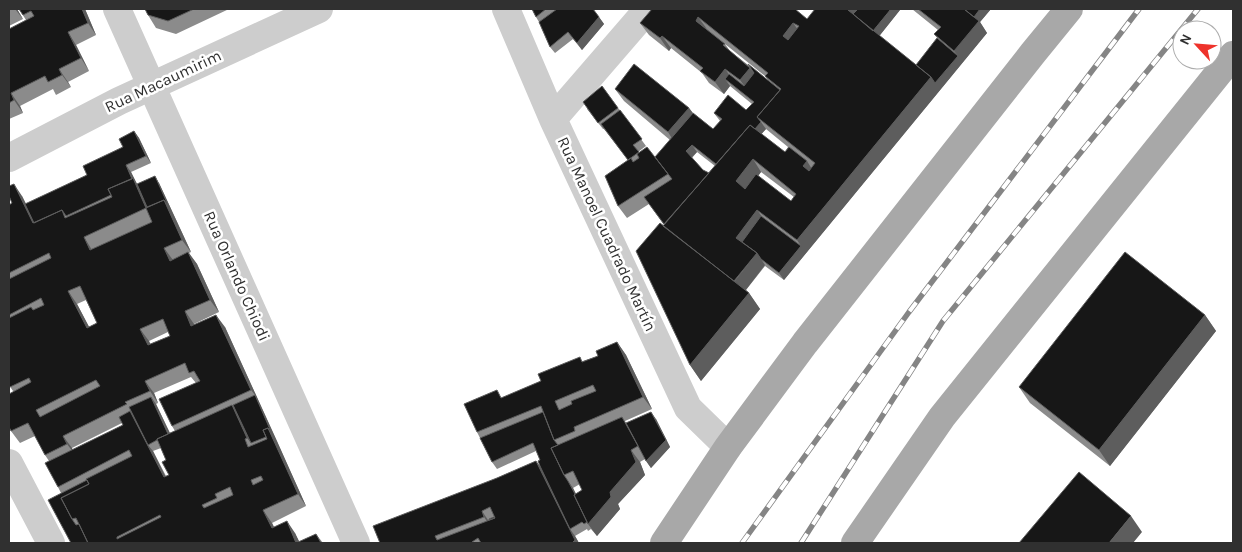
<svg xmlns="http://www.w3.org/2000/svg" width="1242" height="552" font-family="Karla,sans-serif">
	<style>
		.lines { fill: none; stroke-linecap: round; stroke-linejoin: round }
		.minor { stroke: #cdcdcd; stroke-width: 28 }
		.major { stroke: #a8a8a8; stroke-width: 28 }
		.rail-casing { stroke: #858585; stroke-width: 5.5 }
		.rail { stroke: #fff; stroke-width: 4; stroke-dasharray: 11; stroke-linecap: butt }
		.wall { fill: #8b8b8b; fill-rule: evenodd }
		.shaded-wall { fill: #5d5d5d }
		.building { fill: #171717; stroke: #5d5d5d; fill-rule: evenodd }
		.labels { text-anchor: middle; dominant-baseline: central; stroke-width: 5; stroke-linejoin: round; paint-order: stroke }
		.street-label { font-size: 16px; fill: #303030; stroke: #fff }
	</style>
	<rect width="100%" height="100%" fill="#fff"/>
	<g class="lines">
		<path class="minor" d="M 117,9 L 356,543
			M 506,9 L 553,119 L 688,408 L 728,447
			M 553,119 L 648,9
			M 9,158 L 119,101 L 319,9
			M 9,463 L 51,543"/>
		<path class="major" d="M 664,543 L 728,447 L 805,343 L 1033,53 L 1069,9
			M 855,543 L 942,417 L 1233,55"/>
		<defs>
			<path id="rail" d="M 742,543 L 909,312 L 1139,9
				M 801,543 L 943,321 L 1198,9"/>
		</defs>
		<use href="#rail" class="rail-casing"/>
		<use href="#rail" class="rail"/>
	</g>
	<path class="wall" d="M 9,9 L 17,9 L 23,19 L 9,26 Z
		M 19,9 L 85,9 L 96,35 L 76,45 L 89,71 L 68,82 L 71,87 L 56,95 L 53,89 L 20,106 L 23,113 L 9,119 L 9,29 L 26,20 Z
		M 145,9 L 229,9 L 176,34 L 156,28 L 148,15 Z
		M 532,9 L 593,9 L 604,24 L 582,50 L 573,39 L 555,53 L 550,47 L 539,22 L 536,17 Z
		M 652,9 L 807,19 L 900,10 L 879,36 L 916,65 L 938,39 L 934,34 L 938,30 L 912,9 L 991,9 L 980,22 L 987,33 L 784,280 L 765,266 L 746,290 L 749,293 L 760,309 L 701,381 L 690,365 L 663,226 L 664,225 L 649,204 L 627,218 L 618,206 L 628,160 L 604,129 L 603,129 L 587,109 L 602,86 L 646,146 L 638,152 L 639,153 L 655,157 L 670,140 L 624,101 L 615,89 L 689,108 L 693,113 L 713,129 L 720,121 L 714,113 L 746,110 L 752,104 L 730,86 L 724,94 L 709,83 L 702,73 L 671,48 L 669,51 L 649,35 L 640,23 ZM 725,44 L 765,76 L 769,81 L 730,51 ZM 766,129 L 788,147 L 785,152 L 761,134 ZM 697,152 L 715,166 L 709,173 L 703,170 L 692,158 ZM 761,172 L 794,197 L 791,201 L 758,176 Z
		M 134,131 L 139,138 L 151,163 L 131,172 L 137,184 L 159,183 L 191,252 L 189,253 L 197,264 L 219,312 L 194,324 L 194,325 L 225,327 L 306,506 L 272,523 L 274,527 L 295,533 L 299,542 L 316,534 L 323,543 L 71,543 L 61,493 L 58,487 L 49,461 L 45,455 L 35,436 L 20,443 L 11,431 L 13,391 L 9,385 L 9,205 L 22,196 L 26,204 L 87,175 L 123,147 ZM 86,300 L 97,323 L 89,327 L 77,304 ZM 168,332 L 170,336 L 150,344 L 149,341 ZM 191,377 L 196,383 L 172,426 L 175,431 L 170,433 L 156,404 L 158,403 L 154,393 ZM 122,423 L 123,425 L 72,450 L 72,448 ZM 161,448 L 166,460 L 169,475 L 166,476 L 153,451 Z
		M 1205,315 L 1216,331 L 1110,466 L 1030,403 L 1019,387 Z
		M 617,342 L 626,355 L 652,409 L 625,421 L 626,423 L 656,419 L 670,447 L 651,468 L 645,459 L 640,462 L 645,475 L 618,504 L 620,509 L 597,536 L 591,529 L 588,531 L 587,529 L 575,536 L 579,543 L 380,543 L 497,478 L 536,461 L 540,466 L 540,460 L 536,451 L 497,469 L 492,462 L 477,432 L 502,398 L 541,381 L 583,361 L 598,356 ZM 580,484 L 582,490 L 576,494 L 573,488 Z"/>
	<path class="shaded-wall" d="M 15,9 L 17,9 L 23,19 Z
		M 82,9 L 85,9 L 96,35 L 88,23 Z
		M 849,9 L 868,9 L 858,21 L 848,10 Z
		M 891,9 L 901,9 L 900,10 L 877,39 L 872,32 Z
		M 980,9 L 991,9 L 980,22 L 987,33 L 784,280 L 779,273 L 801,246 L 797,240 L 931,77 L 958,56 L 954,51 L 972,18 Z
		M 599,17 L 604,24 L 582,50 L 577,43 Z
		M 698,17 L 707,29 L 696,21 Z
		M 793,23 L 802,35 L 792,49 L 783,36 Z
		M 68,32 L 76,45 L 89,71 L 81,58 Z
		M 662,36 L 671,48 L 669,51 L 660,38 Z
		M 750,68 L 759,80 L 749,92 L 740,80 Z
		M 59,69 L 68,82 L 71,87 L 62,75 Z
		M 725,69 L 734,81 L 725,79 L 730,86 L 724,94 L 715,82 Z
		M 11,93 L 20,106 L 23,113 L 14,100 Z
		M 689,108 L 698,120 L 676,145 L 668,132 Z
		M 761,122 L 766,129 L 726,175 L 721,168 Z
		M 134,131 L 139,138 L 151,163 L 146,156 Z
		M 692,145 L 697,152 L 691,158 L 686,151 Z
		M 753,159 L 761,172 L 745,194 L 736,181 Z
		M 807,161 L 815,174 L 812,178 L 803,166 Z
		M 126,165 L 131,172 L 136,182 L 141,191 L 152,213 L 146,208 Z
		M 155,176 L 159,183 L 191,252 L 182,240 L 164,200 Z
		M 14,184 L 22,196 L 38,228 L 33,223 Z
		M 757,210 L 766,222 L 747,248 L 736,238 Z
		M 84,237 L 92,250 L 90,250 Z
		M 164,248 L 173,260 L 170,261 Z
		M 188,252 L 197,264 L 219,312 L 210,300 Z
		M 757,253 L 765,265 L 742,295 L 734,282 Z
		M 68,291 L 77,304 L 96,340 L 87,328 Z
		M 749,293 L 760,309 L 701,381 L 690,365 Z
		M 185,311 L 194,324 L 200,338 L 191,326 Z
		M 216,315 L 225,327 L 277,441 L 272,434 L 255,395 L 251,390 Z
		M 1205,315 L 1216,331 L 1110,466 L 1099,450 Z
		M 140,329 L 149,341 L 156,357 L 148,345 Z
		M 617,342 L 626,355 L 652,409 L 643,397 Z
		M 145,381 L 154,393 L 158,403 L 150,391 Z
		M 151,397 L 156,404 L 174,442 L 169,435 Z
		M 232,405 L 241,417 L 251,443 L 247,438 Z
		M 130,411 L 148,445 L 153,451 L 172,490 L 164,477 Z
		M 651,412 L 656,419 L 670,447 L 651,468 L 646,461 Z
		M 268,428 L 277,441 L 306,506 L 298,494 Z
		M 63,436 L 72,448 L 76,456 L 67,444 Z
		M 631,450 L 640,462 L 645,475 L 618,504 L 620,509 L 597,536 L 588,524 L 568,481 L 573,488 L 590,522 L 610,492 Z
		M 536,461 L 545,473 L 570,529 L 575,536 L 579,543 L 572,543 Z
		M 263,510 L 272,523 L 280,540 L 272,528 Z
		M 482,511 L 490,523 L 492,529 L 484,517 Z
		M 1131,516 L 1142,532 L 1133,543 L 1109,543 Z
		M 287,521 L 295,533 L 300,543 L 296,543 Z"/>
	<path class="building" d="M 19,9 L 82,9 L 88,23 L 68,32 L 81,58 L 59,69 L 62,75 L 48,82 L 45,76 L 11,93 L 14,100 L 9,103 L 9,29 L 34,16 L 31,11 L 23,15 Z
		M 145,9 L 194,9 L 168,21 L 148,15 Z
		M 532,9 L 546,9 L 536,17 Z
		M 557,9 L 593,9 L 599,17 L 577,43 L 568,32 L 550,47 L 539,22 Z
		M 652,9 L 795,9 L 807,19 L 815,9 L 849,9 L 848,10 L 931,77 L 797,240 L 757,210 L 736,238 L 757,253 L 734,281 L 663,226 L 750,125 L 785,152 L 789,147 L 807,161 L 803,166 L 809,171 L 815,163 L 757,117 L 781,89 L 765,76 L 768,73 L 698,17 L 696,21 L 725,44 L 723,45 L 750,68 L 740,80 L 725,69 L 715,82 L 700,71 L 703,68 L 662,36 L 660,38 L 640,23 ZM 793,23 L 799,26 L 788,40 L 783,36 ZM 753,159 L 796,194 L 791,201 L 756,174 L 745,189 L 736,181 Z
		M 858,9 L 891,9 L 873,31 L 853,14 Z
		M 918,9 L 964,9 L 979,21 L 954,51 L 934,34 L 941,27 Z
		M 964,9 L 980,9 L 974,17 Z
		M 937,38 L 958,56 L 935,83 L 931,77 L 916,65 Z
		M 634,64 L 689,108 L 668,132 L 615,89 Z
		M 748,64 L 780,90 L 757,117 L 761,122 L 755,129 L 750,125 L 716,164 L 692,145 L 686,151 L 703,170 L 709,173 L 664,224 L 644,197 L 672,179 L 655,157 L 693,113 L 713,129 L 722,119 L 714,113 L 728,95 L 746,110 L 754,102 L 725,79 L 729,74 L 744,86 L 754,73 Z
		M 602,86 L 618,108 L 598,123 L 583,102 Z
		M 620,110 L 642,139 L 633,145 L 639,152 L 628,160 L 601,124 Z
		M 134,131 L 146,156 L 126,165 L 132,179 L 108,189 L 111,195 L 66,216 L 62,210 L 34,223 L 25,204 L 87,175 L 83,166 L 123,147 L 119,139 Z
		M 647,147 L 668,174 L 618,206 L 605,176 L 631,158 L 633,162 L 639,158 L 637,154 Z
		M 155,176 L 168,205 L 164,200 L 147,207 L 137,184 Z
		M 133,178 L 146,208 L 164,200 L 182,240 L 164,248 L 170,261 L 188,252 L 210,300 L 185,311 L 191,326 L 216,315 L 251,390 L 172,426 L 159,399 L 200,381 L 194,371 L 189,373 L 185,363 L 145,381 L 150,391 L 125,402 L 127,404 L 63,436 L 67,444 L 45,455 L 28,423 L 11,431 L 9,427 L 9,394 L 31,382 L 29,378 L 10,387 L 9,385 L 9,318 L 31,307 L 33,310 L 44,305 L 41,298 L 9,315 L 9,279 L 51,258 L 49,253 L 9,273 L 9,205 L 12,203 L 9,196 L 9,186 L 14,184 L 33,223 L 62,210 L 65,218 L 112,197 L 108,189 ZM 146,208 L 152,222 L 90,250 L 84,237 ZM 80,286 L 97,323 L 87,328 L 68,291 ZM 163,319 L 170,336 L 148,345 L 140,329 ZM 96,380 L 100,386 L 40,417 L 36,410 Z
		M 761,216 L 801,246 L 779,273 L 761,259 L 757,253 L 742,242 Z
		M 660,223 L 749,293 L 690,365 L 636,251 Z
		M 1125,252 L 1205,315 L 1099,450 L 1019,387 Z
		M 617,342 L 643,397 L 574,427 L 575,431 L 554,440 L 541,406 L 477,432 L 464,404 L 497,390 L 501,398 L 541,381 L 538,374 L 580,357 L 582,362 L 598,356 L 596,351 ZM 593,385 L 596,391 L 571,401 L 572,404 L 559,410 L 555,401 Z
		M 255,395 L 272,434 L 268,428 L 263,430 L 266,437 L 251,443 L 233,405 Z
		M 151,397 L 168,434 L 157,439 L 157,440 L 148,445 L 129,407 Z
		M 232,405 L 247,438 L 245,439 L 248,447 L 267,439 L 263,430 L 268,428 L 298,494 L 263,510 L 272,528 L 287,521 L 296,543 L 316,534 L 321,543 L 88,543 L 76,518 L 72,519 L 61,498 L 89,484 L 86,479 L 132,456 L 129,450 L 58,487 L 45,463 L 123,425 L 119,417 L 130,411 L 164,477 L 169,475 L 162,462 L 166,460 L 157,439 ZM 261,476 L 263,480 L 253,485 L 251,480 ZM 230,487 L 233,495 L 204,508 L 202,505 L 217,498 L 215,494 ZM 160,515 L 161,517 L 117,539 L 117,537 Z
		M 543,412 L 554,440 L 558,445 L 551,448 L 564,475 L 568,481 L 575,494 L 574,495 L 587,522 L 584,524 L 582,522 L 570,529 L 540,466 L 538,461 L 540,460 L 533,443 L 492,462 L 480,438 Z
		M 651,412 L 666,440 L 646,461 L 626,423 Z
		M 622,417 L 638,446 L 631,450 L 636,462 L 610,492 L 611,497 L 588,524 L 574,495 L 582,490 L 573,471 L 564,475 L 551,448 Z
		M 536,461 L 575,540 L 572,543 L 481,543 L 478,538 L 472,542 L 472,543 L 380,543 L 373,526 L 497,478 ZM 490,507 L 495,518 L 437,540 L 435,536 L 484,517 L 482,511 Z
		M 1079,472 L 1131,516 L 1109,543 L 1019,543 Z
		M 87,480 L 89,484 L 61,498 L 72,519 L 76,525 L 79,524 L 88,543 L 71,543 L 48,500 Z
		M 494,517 L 495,518 L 489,520 L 489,519 Z"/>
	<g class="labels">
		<g class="street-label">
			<text transform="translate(163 81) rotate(-25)">Rua Macaumirim</text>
			<text transform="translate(607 234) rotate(65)">Rua Manoel Cuadrado Martín</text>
			<text transform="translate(237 276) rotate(66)">Rua Orlando Chiodi</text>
		</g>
	</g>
	<rect width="1242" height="552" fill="none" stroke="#303030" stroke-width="20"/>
	<g transform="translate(1197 45) rotate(296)"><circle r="24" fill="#ffffff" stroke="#acacac"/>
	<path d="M0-4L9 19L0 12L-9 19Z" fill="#ee332b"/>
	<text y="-8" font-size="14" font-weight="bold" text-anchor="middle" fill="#303030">N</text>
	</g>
</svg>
